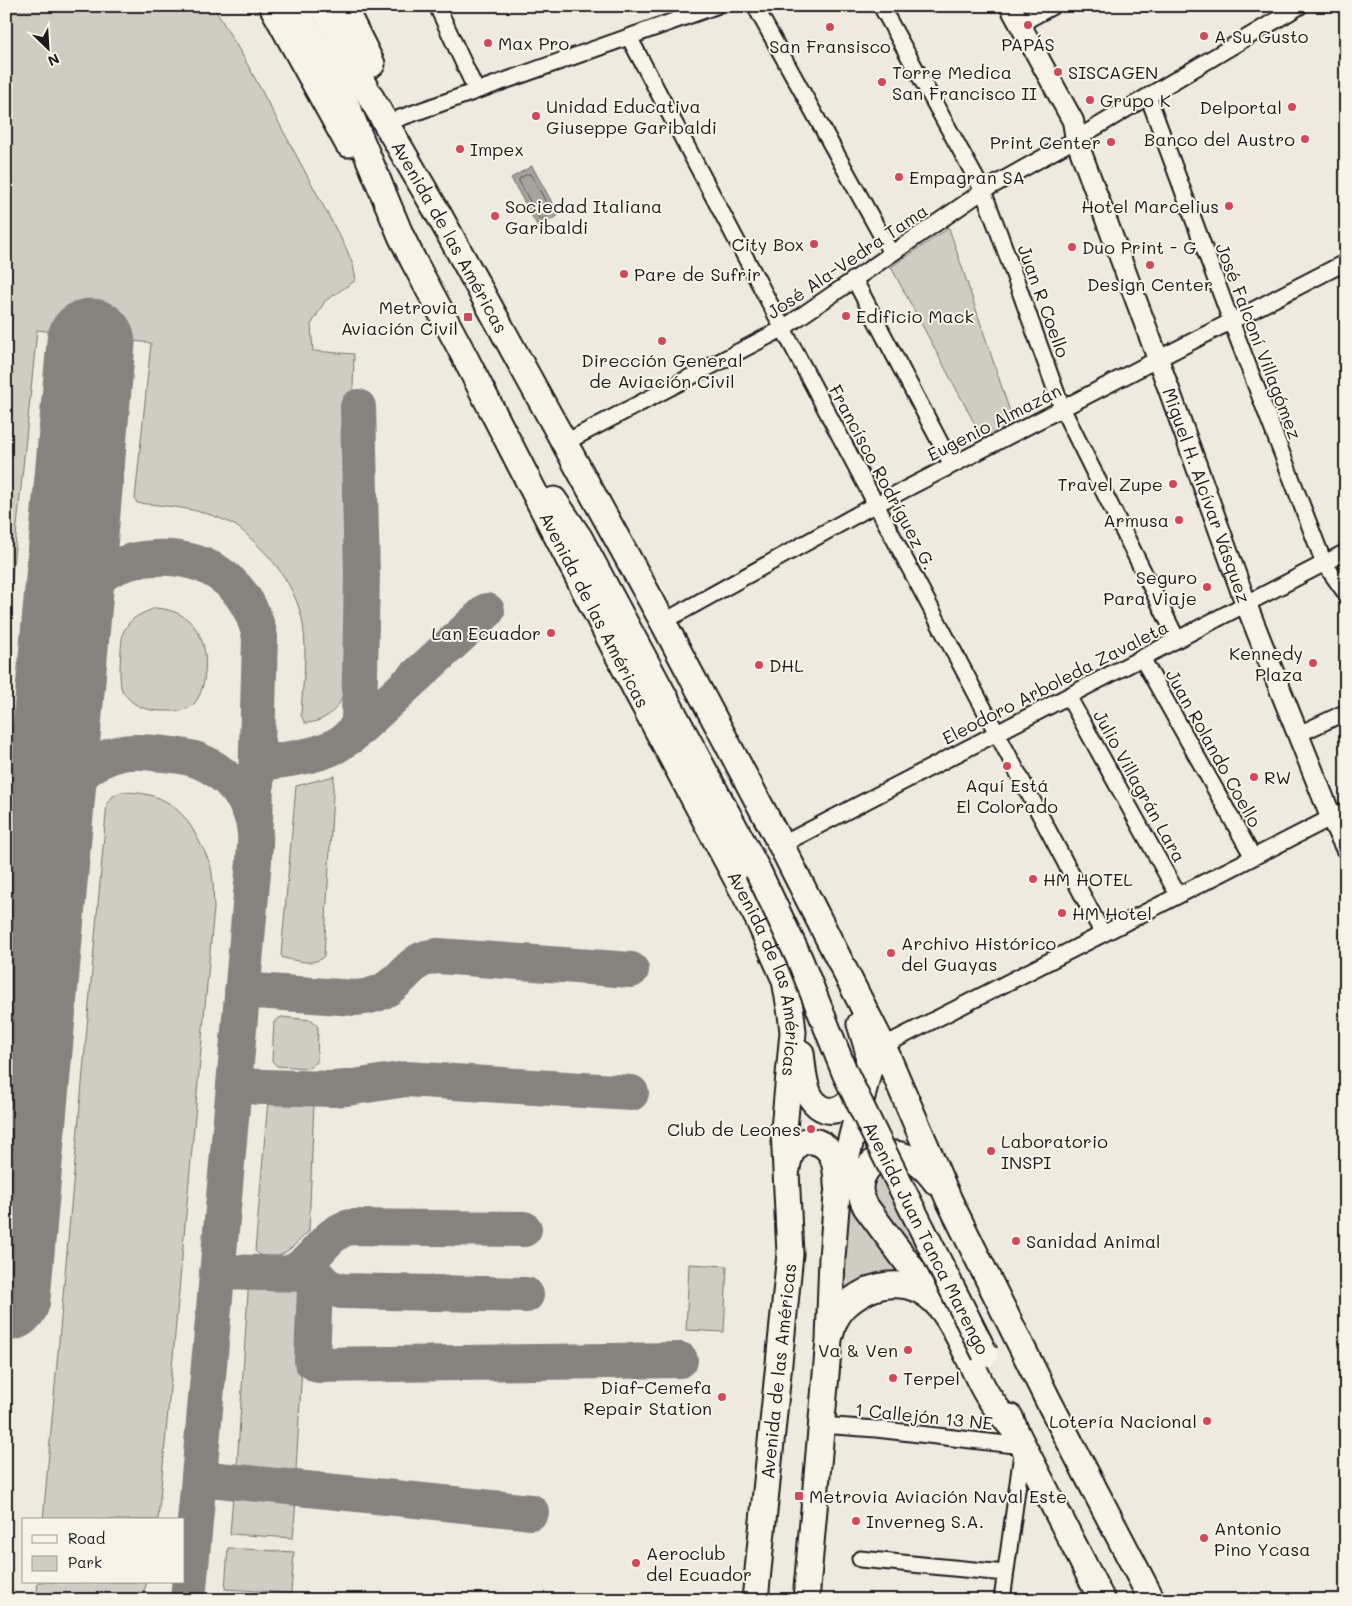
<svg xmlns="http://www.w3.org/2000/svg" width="1352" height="1606" font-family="Mali,sans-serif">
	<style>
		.green { fill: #cfccc3; stroke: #767470 }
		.water { fill: #a6a39d; stroke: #6f6d69 }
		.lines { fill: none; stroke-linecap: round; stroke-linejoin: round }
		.shore { stroke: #535250; stroke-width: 1 }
		.taxiway { stroke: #85837e; stroke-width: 36 }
		.runway { stroke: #85837e; stroke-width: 89 }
		.minor-casing { stroke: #1c1c1c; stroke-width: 19 }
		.tertiary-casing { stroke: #1c1c1c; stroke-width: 24 }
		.primary-casing { stroke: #1c1c1c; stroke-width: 29 }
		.minor { stroke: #f7f3e8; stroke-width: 15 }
		.tertiary { stroke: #f7f3e8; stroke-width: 20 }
		.primary { stroke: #f7f3e8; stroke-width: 25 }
		.primary-bridge-casing { stroke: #1c1c1c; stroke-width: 29; stroke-linecap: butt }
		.primary-bridge { stroke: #f7f3e8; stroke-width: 25 }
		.poi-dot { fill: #d1495b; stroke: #f7f3e8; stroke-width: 2 }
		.labels { text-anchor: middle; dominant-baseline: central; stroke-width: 4; stroke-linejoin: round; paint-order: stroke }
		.poi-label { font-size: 18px; fill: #1c1c1c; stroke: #f7f3e8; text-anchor: start }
		.street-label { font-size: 18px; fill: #1c1c1c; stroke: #f7f3e8 }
	</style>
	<rect width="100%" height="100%" fill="#eeeae0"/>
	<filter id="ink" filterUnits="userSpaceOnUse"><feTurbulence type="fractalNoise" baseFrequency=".02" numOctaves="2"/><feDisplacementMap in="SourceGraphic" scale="10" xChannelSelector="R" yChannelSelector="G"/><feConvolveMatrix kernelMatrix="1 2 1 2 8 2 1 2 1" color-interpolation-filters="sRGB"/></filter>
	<g filter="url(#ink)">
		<path class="green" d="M 6,6 L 213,6 L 244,58 L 346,248 L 353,265 L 356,280 L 325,301 L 311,325 L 313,351 L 354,354 L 345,688 C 342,707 325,723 305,723 L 301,715 C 302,686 308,654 303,624 C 297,590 276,561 250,538 C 246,534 241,529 236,526 C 207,509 170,506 137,503 L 135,499 L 151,343 L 37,330 L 6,635 Z
			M 949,228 L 1014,424 L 984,441 L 891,267 Z
			M 155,608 C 198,610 212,647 203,685 C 201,693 197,703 190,707 C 182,712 172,711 164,711 C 151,711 137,708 129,699 C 126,696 123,693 122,690 C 118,682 121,642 123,633 C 124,630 127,626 129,623 C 136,615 146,612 155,608 Z
			M 334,776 L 324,956 C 315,967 295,960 283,958 L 281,955 L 296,786 Z
			M 121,792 C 164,792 183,807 201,845 C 206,854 211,864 212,874 C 214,885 213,897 214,908 L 158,1520 L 43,1520 L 107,803 L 113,796 Z
			M 281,1017 L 312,1020 L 318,1027 L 317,1062 L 309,1068 L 277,1066 L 272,1061 L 274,1022 Z
			M 268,1100 L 314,1101 L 309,1231 C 295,1244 275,1270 255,1251 Z
			M 879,1171 L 930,1270 L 875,1197 C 872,1186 873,1181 879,1171 Z
			M 849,1207 L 900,1275 C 875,1272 862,1278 842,1292 Z
			M 689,1264 L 727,1266 L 724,1332 L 686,1330 Z
			M 249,1277 L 307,1281 L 296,1470 L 237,1467 Z
			M 233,1496 L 296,1500 L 293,1538 L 230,1534 Z
			M 228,1548 L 294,1552 L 291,1593 L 225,1589 Z
			M 38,1582 L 147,1582 L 141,1600 L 36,1600 Z"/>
		<path class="water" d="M 532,166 L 559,215 L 538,227 L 511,178 Z"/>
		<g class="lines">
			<path class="shore" d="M 528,174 L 531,175 L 551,211 L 551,214 L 542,219 L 539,218 L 519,181 L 519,179 Z"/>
			<path class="taxiway" d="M 65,635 C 72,614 81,594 97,579 C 112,565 135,559 154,558 C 209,555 248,584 260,637 L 255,822
				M 350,737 L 487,611
				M 257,764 C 290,758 344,757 359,722 L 362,575 L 358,407
				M 47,840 C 49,831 50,822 53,814 C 64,785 91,759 122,753 C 135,750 150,753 164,754 C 175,755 186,756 197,760 C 227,771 253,801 255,834 C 256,843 254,852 254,861 L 188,1600
				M 242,990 L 355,998 C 369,997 382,994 392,985 C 411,971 412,958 438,956 L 631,970
				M 235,1086 L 332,1089 L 347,1088 L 406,1079 L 631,1093
				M 6,1257 L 10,1254
				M 217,1272 L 310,1274 L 318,1277 L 328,1287 L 341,1291 L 526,1295
				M 289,1273 C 315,1265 323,1233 350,1227 L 524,1229
				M 305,1274 L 314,1283 L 315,1287 L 312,1361 L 318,1365 L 680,1360
				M 199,1478 L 531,1512"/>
			<path class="runway" d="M 6,1297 L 91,343"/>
			<defs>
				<path id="minor" d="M 437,6 L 476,90
					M 755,6 L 891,253
					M 881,6 L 983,191 L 999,233 L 1062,408 L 1177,639
					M 1020,24 L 1053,6
					M 629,37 L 1103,934
					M 1148,96 L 1231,321 L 1324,563 L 1346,594
					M 397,119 L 716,6
					M 854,279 L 952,465
					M 564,443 L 782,329 L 983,191 L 1076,139 L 1300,6
					M 663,622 L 867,509 L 1346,262
					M 1142,658 L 1253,857
					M 1068,696 L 1178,895
					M 1299,734 L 1346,712
					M 781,845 L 1346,552
					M 883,1046 L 1346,810
					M 821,1425 L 876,1429 L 1023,1446 L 1002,1600
					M 860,1559 L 1005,1573"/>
				<g id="tertiary">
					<path id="s1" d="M 1010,6 L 1073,121 L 1076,139 L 1158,359 L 1246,604 L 1331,817 L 1346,848"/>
				</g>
				<g id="primary">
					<path d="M 272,6 L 348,144"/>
					<path id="s2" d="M 294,6 L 344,99 L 401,236 L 413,260 L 458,344 L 637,692 L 758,919 L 785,980 L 791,1014 L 793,1032 L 784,1129 L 790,1254 L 755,1600"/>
					<path id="s3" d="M 322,6 L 366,89 L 439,215 L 663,622 L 781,845 L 883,1046 L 949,1200 L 1048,1400 L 1152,1600"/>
					<path d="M 343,6 L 372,64"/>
					<path d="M 554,500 L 579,537 L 758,871"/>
					<path d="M 801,1053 C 803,1067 803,1085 811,1098 C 829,1124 855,1105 863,1081"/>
					<path d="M 787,1169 C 788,1161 790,1153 795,1147 C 808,1134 827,1143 833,1158 C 836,1167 837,1176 837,1185"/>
					<path d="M 933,1297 L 866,1207 C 863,1201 860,1195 860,1189 C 860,1171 877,1153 895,1154 C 913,1156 926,1168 936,1182"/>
					<path d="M 831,1333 C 835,1312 849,1300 867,1291 C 877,1286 888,1284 900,1285 C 950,1288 965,1360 988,1396 C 996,1408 1006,1420 1016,1432"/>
					<path d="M 1010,1417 L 1016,1432 L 1102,1600"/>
					<path d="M 806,1600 L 829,1340 L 832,1258 L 837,1195 L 869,1069 L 868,1050 L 860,1024"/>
				</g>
			</defs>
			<use href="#minor" class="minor-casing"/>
			<use href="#tertiary" class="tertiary-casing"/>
			<use href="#primary" class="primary-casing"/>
			<use href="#minor" class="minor"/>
			<use href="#tertiary" class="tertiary"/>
			<use href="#primary" class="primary"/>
			<defs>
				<g id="primary-bridge">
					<path id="s4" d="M 758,871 L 800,960 L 845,1073 L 876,1137 L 985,1354"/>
				</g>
			</defs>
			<use href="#primary-bridge" class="primary-bridge-casing"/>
			<use href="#primary-bridge" class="primary-bridge"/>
		</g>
	</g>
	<g class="poi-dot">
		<circle cx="1028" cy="25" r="5"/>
		<circle cx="830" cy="27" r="5"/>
		<circle cx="1204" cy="36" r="5"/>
		<circle cx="488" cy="43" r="5"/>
		<circle cx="1058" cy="72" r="5"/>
		<circle cx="882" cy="82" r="5"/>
		<circle cx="1090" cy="100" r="5"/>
		<circle cx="1292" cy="107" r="5"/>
		<circle cx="536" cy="116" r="5"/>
		<circle cx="1305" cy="139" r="5"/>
		<circle cx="1111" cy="142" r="5"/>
		<circle cx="460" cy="149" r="5"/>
		<circle cx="899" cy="177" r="5"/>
		<circle cx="1229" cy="206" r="5"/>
		<circle cx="495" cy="216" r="5"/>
		<circle cx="814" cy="244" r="5"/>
		<circle cx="1072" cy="247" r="5"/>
		<circle cx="1150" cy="265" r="5"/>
		<circle cx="624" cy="274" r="5"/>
		<circle cx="846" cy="316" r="5"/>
		<rect x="463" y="312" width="10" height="10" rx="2.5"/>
		<circle cx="662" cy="341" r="5"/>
		<circle cx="1173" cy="484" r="5"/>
		<circle cx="1179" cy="520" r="5"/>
		<circle cx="1207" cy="587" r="5"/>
		<circle cx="551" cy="633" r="5"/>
		<circle cx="1313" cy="663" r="5"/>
		<circle cx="759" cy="665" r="5"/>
		<circle cx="1007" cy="766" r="5"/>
		<circle cx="1254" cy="777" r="5"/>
		<circle cx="1033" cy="879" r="5"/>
		<circle cx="1062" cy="913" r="5"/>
		<circle cx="891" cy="953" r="5"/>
		<circle cx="811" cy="1129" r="5"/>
		<circle cx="991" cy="1151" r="5"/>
		<circle cx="1016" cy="1241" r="5"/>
		<circle cx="908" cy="1350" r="5"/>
		<circle cx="893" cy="1378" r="5"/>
		<circle cx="722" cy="1397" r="5"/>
		<circle cx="1207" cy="1421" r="5"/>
		<rect x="794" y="1491" width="10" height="10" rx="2.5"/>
		<circle cx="856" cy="1521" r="5"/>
		<circle cx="1204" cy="1538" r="5"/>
		<circle cx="636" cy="1563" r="5"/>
	</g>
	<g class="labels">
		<g class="poi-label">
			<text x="1214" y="36">A Su Gusto</text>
			<text x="498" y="43">Max Pro</text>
			<text x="1028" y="44" text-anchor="middle">PAPÁS</text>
			<text x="830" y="46" text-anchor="middle">San Fransisco</text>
			<text x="892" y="72">Torre Medica<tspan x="892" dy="21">San Francisco II</tspan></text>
			<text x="1068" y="72">SISCAGEN</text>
			<text x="1100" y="100">Grupo K</text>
			<text x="546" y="106">Unidad Educativa<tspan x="546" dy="21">Giuseppe Garibaldi</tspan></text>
			<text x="1282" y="107" text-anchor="end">Delportal</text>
			<text x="1295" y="139" text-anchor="end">Banco del Austro</text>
			<text x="1101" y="142" text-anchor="end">Print Center</text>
			<text x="470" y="149">Impex</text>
			<text x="909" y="177">Empagran SA</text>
			<text x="505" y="206">Sociedad Italiana<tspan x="505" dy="21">Garibaldi</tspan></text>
			<text x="1219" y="206" text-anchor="end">Hotel Marcelius</text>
			<text x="804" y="244" text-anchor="end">City Box</text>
			<text x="1082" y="247">Duo Print - G</text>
			<text x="634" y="274">Pare de Sufrir</text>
			<text x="1150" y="284" text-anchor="middle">Design Center</text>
			<text x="458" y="307" text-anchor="end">Metrovia<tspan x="458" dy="21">Aviación Civil</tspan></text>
			<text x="856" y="316">Edificio Mack</text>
			<text x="662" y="360" text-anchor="middle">Dirección General<tspan x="662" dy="21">de Aviación Civil</tspan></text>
			<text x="1163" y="484" text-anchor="end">Travel Zupe</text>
			<text x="1169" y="520" text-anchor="end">Armusa</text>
			<text x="1197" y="577" text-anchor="end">Seguro<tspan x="1197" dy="21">Para Viaje</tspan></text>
			<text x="541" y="633" text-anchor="end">Lan Ecuador</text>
			<text x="1303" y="653" text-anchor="end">Kennedy<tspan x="1303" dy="21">Plaza</tspan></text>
			<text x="769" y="665">DHL</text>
			<text x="1264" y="777">RW</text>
			<text x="1007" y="785" text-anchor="middle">Aquí Está<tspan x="1007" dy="21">El Colorado</tspan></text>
			<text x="1043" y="879">HM HOTEL</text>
			<text x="1072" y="913">HM Hotel</text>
			<text x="901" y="943">Archivo Histórico<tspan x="901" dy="21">del Guayas</tspan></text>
			<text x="801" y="1129" text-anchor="end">Club de Leones</text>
			<text x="1001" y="1141">Laboratorio<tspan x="1001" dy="21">INSPI</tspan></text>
			<text x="1026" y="1241">Sanidad Animal</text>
			<text x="898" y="1350" text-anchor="end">Va &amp; Ven</text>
			<text x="903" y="1378">Terpel</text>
			<text x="712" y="1387" text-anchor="end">Diaf-Cemefa<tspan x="712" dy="21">Repair Station</tspan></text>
			<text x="1197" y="1421" text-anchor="end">Lotería Nacional</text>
			<text x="809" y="1496">Metrovia Aviación Naval Este</text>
			<text x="866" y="1521">Inverneg S.A.</text>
			<text x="1214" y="1528">Antonio<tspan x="1214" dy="21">Pino Ycasa</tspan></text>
			<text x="646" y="1553">Aeroclub<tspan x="646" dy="21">del Ecuador</tspan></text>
		</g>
		<g class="street-label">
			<text stroke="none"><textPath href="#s3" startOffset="264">Avenida de las Américas</textPath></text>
			<text transform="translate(847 261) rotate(-34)">José Ala-Vedra Tama</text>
			<text transform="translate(1044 301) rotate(70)">Juan R Coello</text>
			<text transform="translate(1259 341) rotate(69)">José Falconí Villagómez</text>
			<text transform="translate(994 422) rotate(-27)">Eugenio Almazán</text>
			<text transform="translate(883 477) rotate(62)">Francísco Rodríguez G.</text>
			<text stroke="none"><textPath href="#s1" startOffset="529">Miguel H. Alcívar Vásquez</textPath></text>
			<text stroke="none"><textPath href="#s2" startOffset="675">Avenida de las Américas</textPath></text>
			<text transform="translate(1055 682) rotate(-27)">Eleodoro Arboleda Zavaleta</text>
			<text transform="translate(1214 748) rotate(61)">Juan Rolando Coello</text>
			<text transform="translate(1140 786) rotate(61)">Julio Villagrán Lara</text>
			<text stroke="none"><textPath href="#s2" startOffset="1080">Avenida de las Américas</textPath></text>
			<text stroke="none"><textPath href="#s4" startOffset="404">Avenida Juan Tanca Marengo</textPath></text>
			<text transform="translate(778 1371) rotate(-84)">Avenida de las Américas</text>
			<text transform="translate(924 1416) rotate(6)">1 Callejón 13 NE</text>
		</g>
	</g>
	<rect width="1352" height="1606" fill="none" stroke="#f7f3e8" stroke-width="25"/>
	<rect x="12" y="12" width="1327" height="1581" fill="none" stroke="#1c1c1c" stroke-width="2" filter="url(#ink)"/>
	<rect x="22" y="1518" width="162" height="65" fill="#f7f3e8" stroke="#9f9d96"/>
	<rect x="32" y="1535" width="25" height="8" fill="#f7f3e8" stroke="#9f9d96"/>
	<text x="68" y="1544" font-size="15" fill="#1c1c1c">Road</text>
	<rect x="32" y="1556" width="25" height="15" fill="#cfccc3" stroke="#9f9d96"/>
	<text x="68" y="1568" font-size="15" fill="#1c1c1c">Park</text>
	<g transform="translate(48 48) rotate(155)" stroke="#f7f3e8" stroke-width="4" paint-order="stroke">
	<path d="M0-4L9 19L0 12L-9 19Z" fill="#1c1c1c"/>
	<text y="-8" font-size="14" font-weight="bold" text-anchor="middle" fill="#1c1c1c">N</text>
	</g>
</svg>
